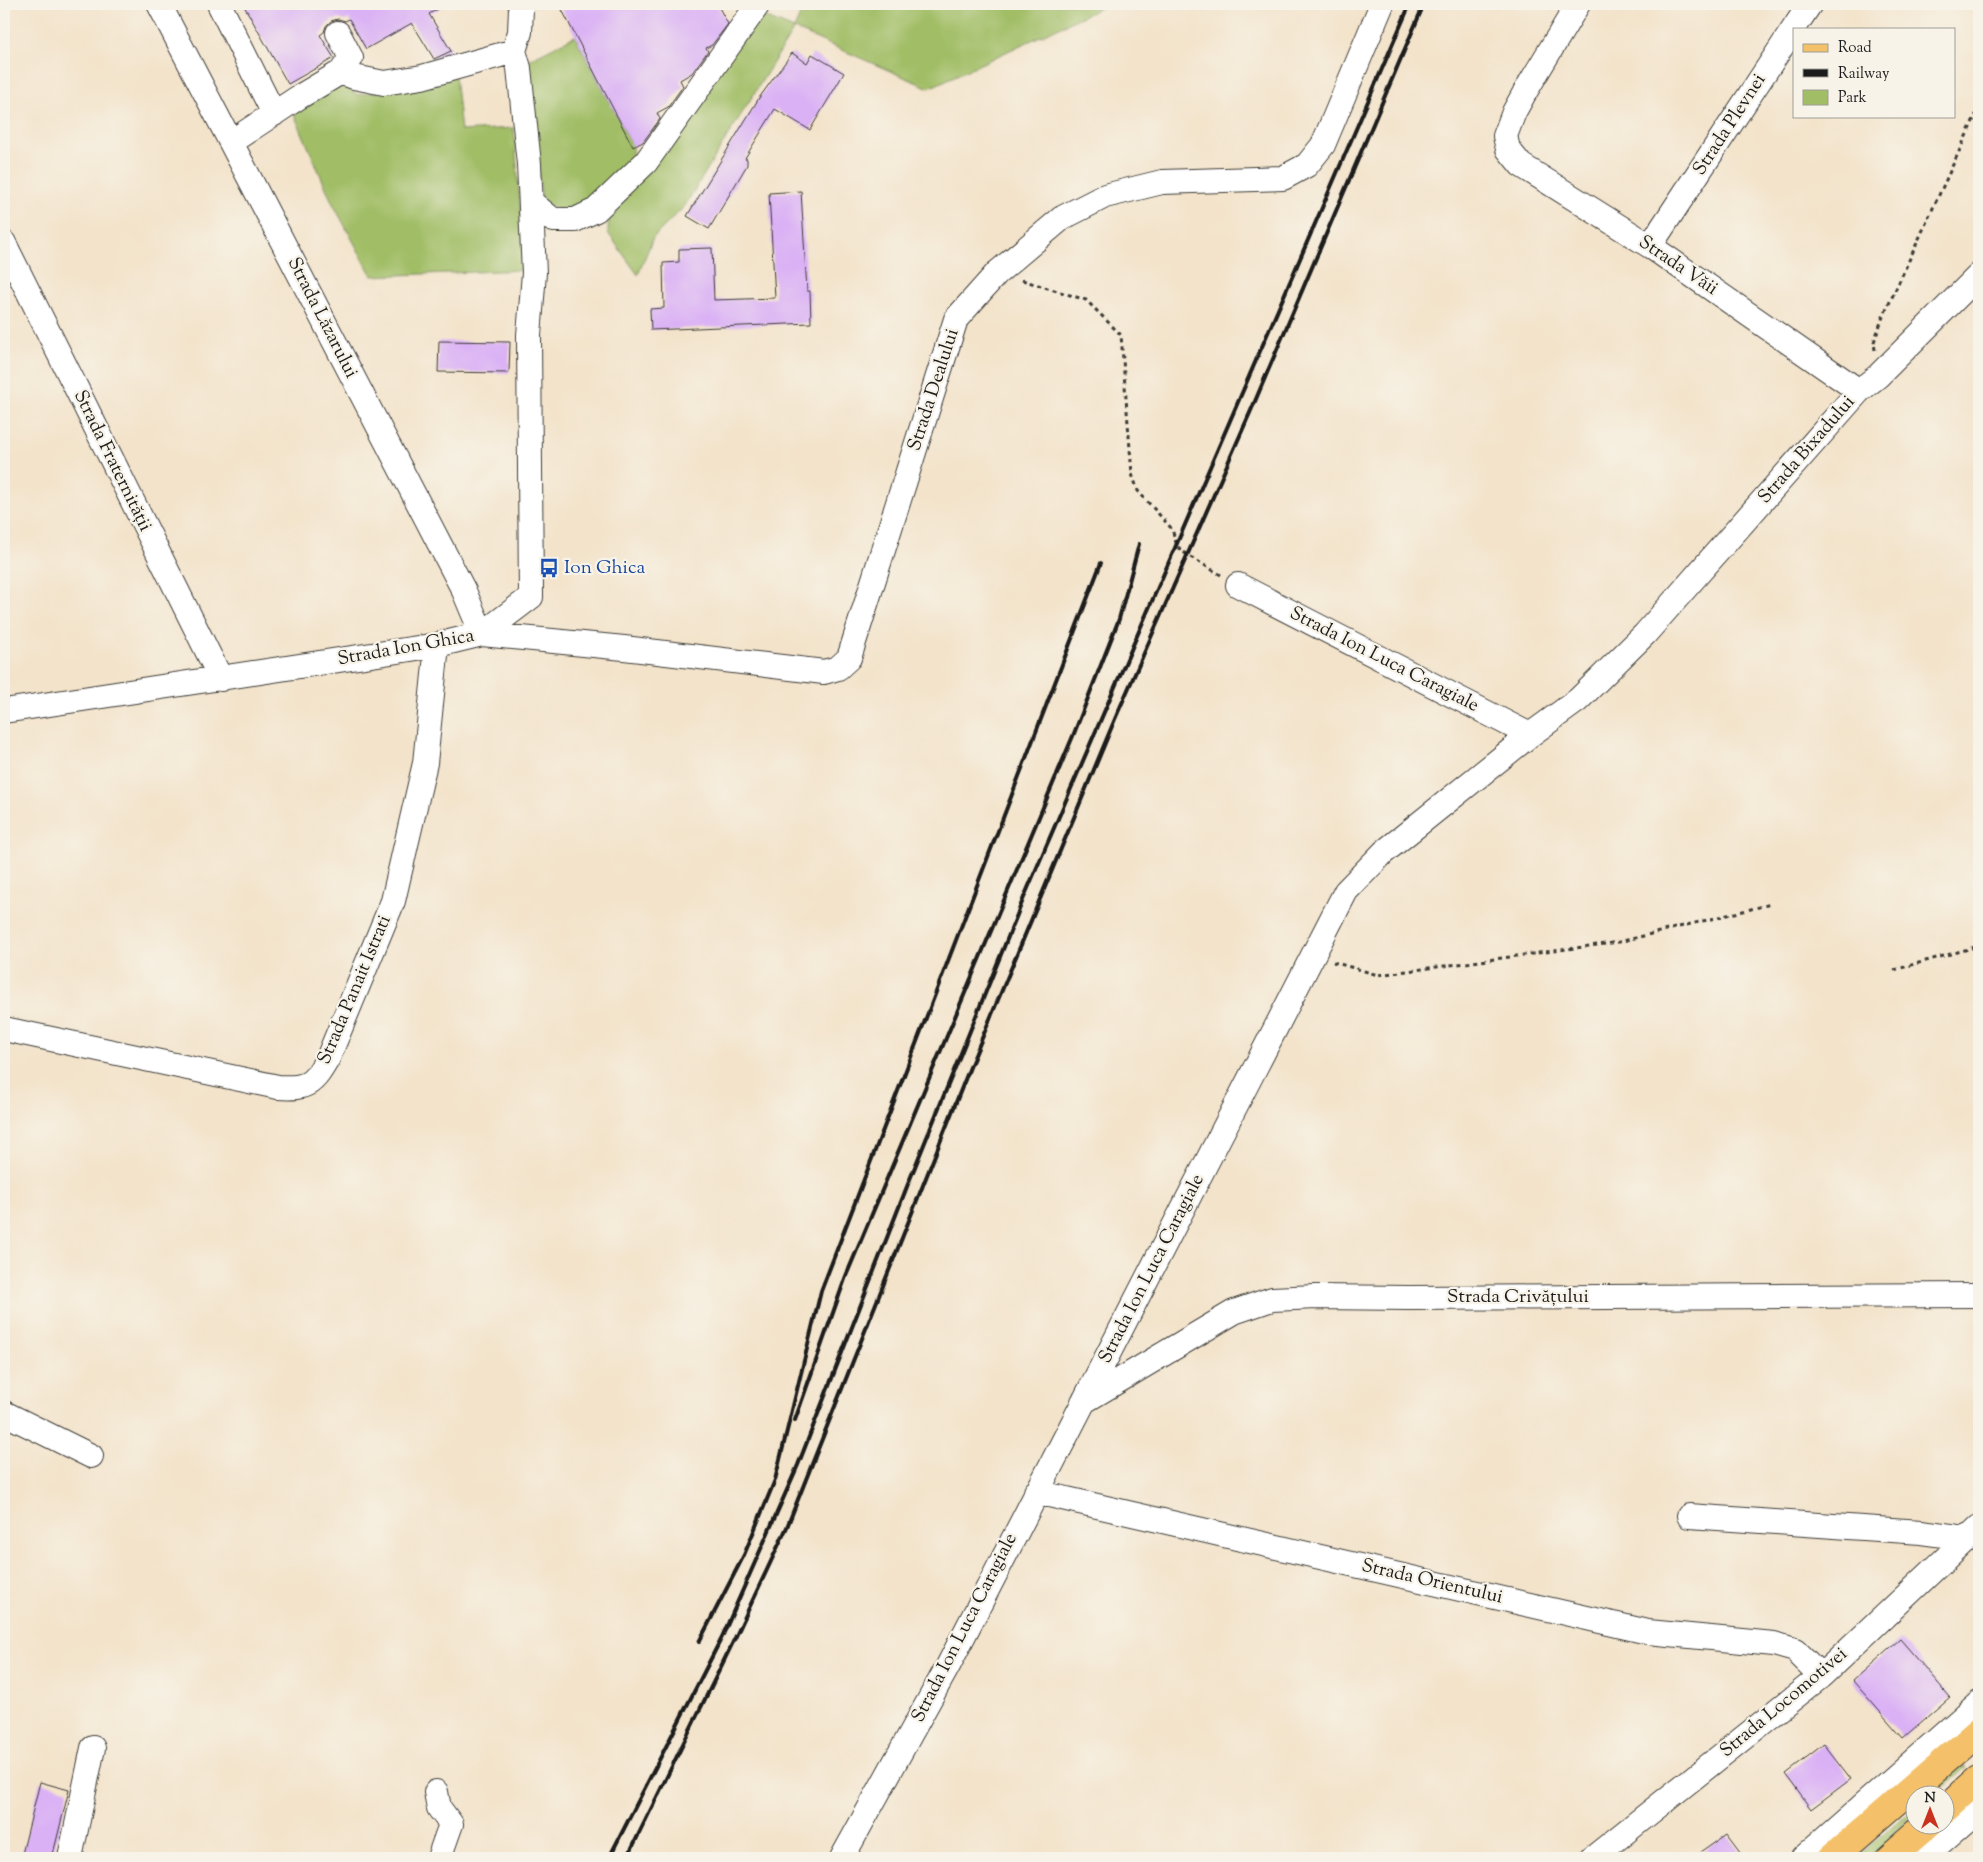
<svg xmlns="http://www.w3.org/2000/svg" width="1983" height="1862" font-family="'Sorts Mill Goudy',serif">
	<style>
		.green { fill: #a1be66; stroke: #5e6d41 }
		.building { fill: #dab1f5 }
		.lines { fill: none; stroke-linecap: round; stroke-linejoin: round }
		.minor-casing { stroke: #3c3a36; stroke-width: 26 }
		.major-casing { stroke: #3c3a36; stroke-width: 30 }
		.path { stroke: #3c3a36; stroke-width: 3; stroke-dasharray: 4 4; stroke-linecap: butt }
		.minor { stroke: #fff; stroke-width: 24 }
		.major { stroke: #f4c16b; stroke-width: 28 }
		.rail { stroke: #1c1c1c; stroke-width: 4 }
		.labels { text-anchor: middle; dominant-baseline: central; stroke-width: 4.5; stroke-linejoin: round; paint-order: stroke }
		.street-label { font-size: 19px; fill: #1c1c1c; stroke: #f7f3e8 }
		.transit-label { font-size: 19px; fill: #164399; stroke: #f7f3e8; text-anchor: start }
	</style>
	<rect width="100%" height="100%" fill="#f7f3e8"/>
	<filter id="ink" filterUnits="userSpaceOnUse"><feTurbulence type="fractalNoise" baseFrequency=".02" numOctaves="2"/><feDisplacementMap in="SourceGraphic" scale="10" xChannelSelector="R" yChannelSelector="G"/><feConvolveMatrix kernelMatrix="1 2 1 2 8 2 1 2 1" color-interpolation-filters="sRGB"/></filter>
	<filter id="wash" filterUnits="userSpaceOnUse"><feTurbulence type="fractalNoise" baseFrequency=".0096" numOctaves="4" result="noise"/><feDisplacementMap in="SourceGraphic" scale="20" xChannelSelector="R" yChannelSelector="G"/><feGaussianBlur stdDeviation="1.12" result="paint"/><feColorMatrix in="noise" values="0 0 0 0 0 0 0 0 0 0 0 0 0 0 0 0 0 1.4 0 .05"/><feComposite in="paint" operator="in"/></filter>
	<g filter="url(#wash)">
		<rect width="100%" height="100%" fill="#f3e3ca"/>
		<path class="green" d="M 805,4 L 1109,4 L 929,88 L 794,29 L 684,207 L 653,238 L 638,275 L 608,233 L 609,207 L 760,15 L 794,29 Z
			M 575,36 L 633,147 L 632,165 L 588,207 L 560,211 L 542,201 L 526,61 Z
			M 455,76 L 461,131 L 514,128 L 525,270 L 372,276 L 332,202 L 294,114 L 342,85 L 358,95 Z
			M 1961,1766 L 1965,1766 L 1965,1769 L 1937,1794 L 1929,1794 Z
			M 1915,1806 L 1915,1813 L 1894,1832 L 1874,1858 L 1856,1858 Z"/>
		<g id="blocks">
			<path class="building" d="M 243,4 L 447,4 L 429,14 L 451,51 L 434,59 L 412,23 L 366,49 L 349,19 L 345,21 L 338,19 L 331,21 L 326,26 L 324,32 L 320,35 L 334,58 L 288,84 Z
				M 559,4 L 717,4 L 728,24 L 712,45 L 706,48 L 708,51 L 692,73 L 680,80 L 683,86 L 668,107 L 657,113 L 660,119 L 643,142 L 633,147 Z
				M 792,53 L 807,63 L 812,54 L 844,73 L 810,130 L 775,109 L 745,158 L 747,159 L 747,165 L 709,229 L 687,216 L 759,98 Z
				M 801,191 L 807,291 L 810,291 L 811,323 L 651,330 L 650,309 L 664,308 L 663,263 L 679,262 L 679,249 L 712,248 L 714,300 L 775,298 L 769,193 Z
				M 439,341 L 510,342 L 509,373 L 438,372 Z
				M 1900,1639 L 1950,1697 L 1903,1738 L 1853,1681 Z
				M 1824,1744 L 1851,1779 L 1811,1809 L 1785,1774 Z
				M 40,1782 L 69,1790 L 52,1858 L 21,1858 Z
				M 1727,1834 L 1745,1858 L 1693,1858 Z"/>
		</g>
	</g>
	<g filter="url(#ink)">
		<use href="#blocks" fill-opacity="0" stroke="#3c3a36" stroke-width="1"/>
		<g class="lines">
			<defs>
				<path id="minor" d="M 159,4 L 464,591 L 482,634
					M 219,4 L 274,114
					M 1578,4 L 1525,92 L 1514,112 L 1505,136 L 1508,149 L 1521,165 L 1650,246 L 1859,391
					M 338,33 L 351,58 L 341,72
					M 231,142 L 299,97 L 341,72 L 354,77 L 384,83 L 422,77 L 514,51
					M 531,202 L 553,220 L 575,220 L 596,210 L 646,162 L 757,6
					M 4,243 L 221,679
					M 1650,246 L 1810,4
					M 1238,585 L 1530,735
					M 482,634 L 531,597 L 529,335 L 534,273 L 529,164 L 519,68 L 514,51 L 520,32 L 521,8 L 520,4
					M 4,711 L 437,645 L 482,634 L 624,648 L 824,672 L 838,668 L 849,658 L 956,319 L 997,273 L 1062,218 L 1105,196 L 1162,182 L 1283,178 L 1307,165 L 1323,145 L 1382,4
					M 4,1029 L 278,1087 C 308,1089 313,1084 328,1058 L 393,901 L 425,763 L 437,645
					M 1083,1402 L 1234,1312 L 1272,1299 L 1316,1297 L 1409,1298 L 1979,1295
					M 4,1413 L 91,1456
					M 1036,1492 L 1648,1632 L 1774,1644 L 1795,1650 L 1821,1676
					M 1689,1516 L 1921,1532 L 1966,1538
					M 436,1792 L 439,1808 L 451,1824 L 439,1858
					M 70,1858 L 93,1748
					M 842,1858 L 948,1666 L 1346,891 L 1384,852 L 1530,735 L 1578,700 L 1645,634 L 1859,391 L 1878,376 L 1979,275
					M 1593,1858 L 1821,1676 L 1979,1527
					M 1803,1858 L 1979,1703
					M 1923,1858 L 1979,1809"/>
				<path id="major" d="M 1946,1809 L 1979,1779
					M 1832,1858 L 1979,1731
					M 1889,1858 L 1928,1824"/>
			</defs>
			<use href="#minor" class="minor-casing"/>
			<use href="#major" class="major-casing"/>
			<path class="path" d="M 777,10 L 786,4
				M 1022,280 L 1086,300 L 1121,335 L 1132,474 L 1138,491 L 1172,529 L 1177,546 L 1187,555 L 1221,575
				M 1875,350 L 1874,342 L 1882,319 L 1979,108
				M 1333,962 L 1378,975 L 1619,942 L 1771,904
				M 1894,970 L 1979,946"/>
			<use href="#minor" class="minor"/>
			<use href="#major" class="major"/>
			<path class="rail" d="M 795,1420 L 846,1276 L 1073,736 L 1119,619 L 1139,544
				M 699,1642 L 744,1555 L 775,1480 L 821,1291 L 1101,563
				M 609,1858 L 722,1637 L 798,1465 L 908,1184 L 1025,895 L 1410,4
				M 627,1858 L 735,1638 L 787,1527 L 970,1067 L 1115,719 L 1253,406 L 1424,4"/>
		</g>
	</g>
	<defs>
		<symbol id="bus-bare" viewBox="-9 -9 18 18"><path d="M-5-6H5V4H4V6H2V4H-2V6H-4V4H-5ZM-3.5-4V0h7V-4ZM-3.5 1.2v1.5H-2V1.2ZM2 1.2v1.5H3.5V1.2Z" fill="#1a4fb4" stroke="#f7f3e8" stroke-width="2.5" paint-order="stroke"/></symbol>
	</defs>
	<g fill-rule="evenodd">
		<use href="#bus-bare" x="535" y="554" width="28" height="28"/>
	</g>
	<g class="labels">
		<g class="street-label">
			<text transform="translate(1730 125) rotate(-57)">Strada Plevnei</text>
			<text transform="translate(1678 266) rotate(34)">Strada Văii</text>
			<text transform="translate(322 318) rotate(63)">Strada Lăzarului</text>
			<text transform="translate(934 390) rotate(-72)">Strada Dealului</text>
			<text transform="translate(1807 450) rotate(-49)">Strada Bixadului</text>
			<text transform="translate(112 461) rotate(64)">Strada Fraternității</text>
			<text transform="translate(406 648) rotate(-10)">Strada Ion Ghica</text>
			<text transform="translate(1384 660) rotate(27)">Strada Ion Luca Caragiale</text>
			<text transform="translate(355 990) rotate(-67)">Strada Panait Istrati</text>
			<text transform="translate(1152 1269) rotate(-63)">Strada Ion Luca Caragiale</text>
			<text x="1518" y="1297">Strada Crivățului</text>
			<text transform="translate(1432 1582) rotate(13)">Strada Orientului</text>
			<text transform="translate(965 1628) rotate(-63)">Strada Ion Luca Caragiale</text>
			<text transform="translate(1784 1703) rotate(-40)">Strada Locomotivei</text>
		</g>
		<g class="transit-label">
			<text x="564" y="568">Ion Ghica</text>
		</g>
	</g>
	<rect width="1983" height="1862" fill="none" stroke="#f7f3e8" stroke-width="20"/>
	<rect x="1793" y="28" width="162" height="90" fill="#f7f3e8" stroke="#9f9d96"/>
	<rect x="1803" y="44" width="25" height="8" fill="#f4c16b" stroke="#9f9d96"/>
	<text x="1838" y="52" font-size="15" fill="#1c1c1c">Road</text>
	<rect x="1803" y="69" width="25" height="8" fill="#1c1c1c" stroke="#9f9d96"/>
	<text x="1838" y="78" font-size="15" fill="#1c1c1c">Railway</text>
	<rect x="1803" y="90" width="25" height="15" fill="#a1be66" stroke="#9f9d96"/>
	<text x="1838" y="102" font-size="15" fill="#1c1c1c">Park</text>
	<g transform="translate(1930 1810)"><circle r="24" fill="#f7f3e8" stroke="#9f9d96"/>
	<path d="M0-4L9 19L0 12L-9 19Z" fill="#c8321e"/>
	<text y="-8" font-size="14" font-weight="bold" text-anchor="middle" fill="#1c1c1c">N</text>
	</g>
</svg>
